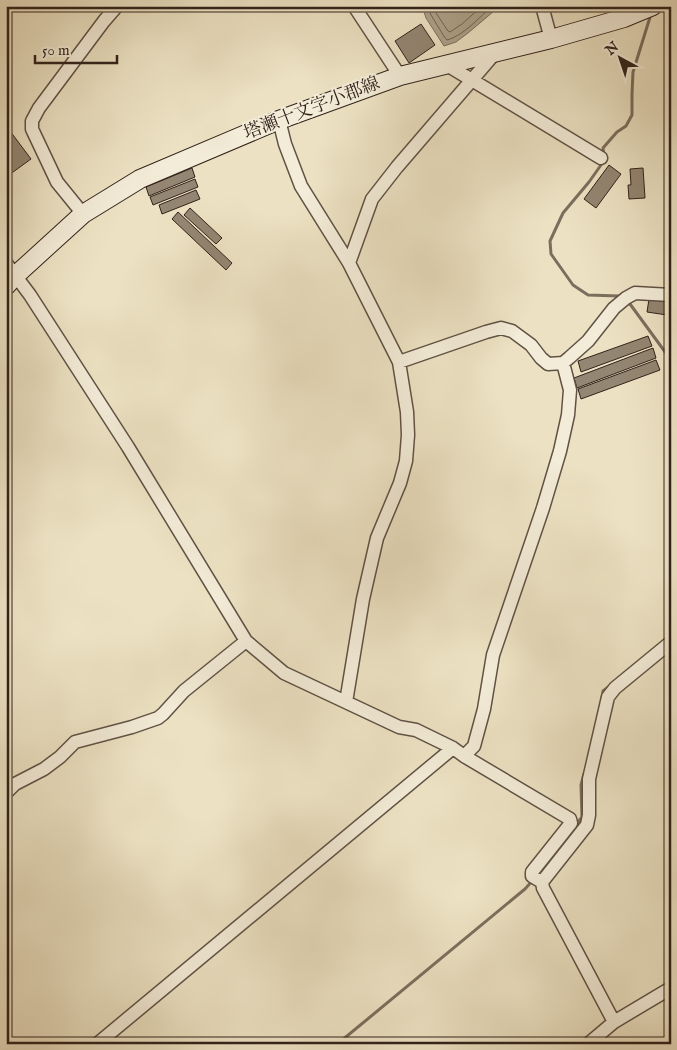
<svg xmlns="http://www.w3.org/2000/svg" width="677" height="1050" font-family="'IM FELL English','Noto Serif JP',serif">
	<style>
		.water { fill: #ada18a; stroke: #7c6e5e }
		.lines { fill: none; stroke-linecap: round; stroke-linejoin: round }
		.shore { stroke: #706252; stroke-width: 1 }
		.stream { stroke: #7c6e5e; stroke-width: 3 }
		.building { fill: #938672; stroke: #32221b }
		.minor-casing { stroke: #605245; stroke-width: 15 }
		.secondary-casing { stroke: #32221b; stroke-width: 20 }
		.minor { stroke: #f3ecd8; stroke-width: 12 }
		.secondary { stroke: #f3ecd8; stroke-width: 18 }
		.labels { text-anchor: middle; dominant-baseline: central; stroke-width: 4; stroke-linejoin: round; paint-order: stroke }
		.street-label { font-size: 18px; fill: #32221b; stroke: #f3ecd8 }
	</style>
	<rect width="100%" height="100%" fill="#ece2c3"/>
	<filter id="stains"><feTurbulence type="fractalNoise" baseFrequency=".004" numOctaves="4"/><feColorMatrix values="0 0 0 0 .2 0 0 0 0 .09 0 0 0 0 .02 0 0 0 .5 -.17"/></filter>
	<radialGradient id="worn" r=".72"><stop offset=".6" stop-color="#630" stop-opacity="0"/><stop offset="1" stop-color="#630" stop-opacity=".3"/></radialGradient>
	<path class="water" d="M 422,6 L 500,6 L 468,33 L 456,42 L 444,46 L 426,18 Z"/>
	<g class="lines">
		<path class="shore" d="M 427,6 L 431,15 L 445,38 L 447,40 C 463,36 480,17 492,6
			M 434,6 L 436,13 L 448,31 L 450,32 L 462,24 L 482,6"/>
		<path class="stream" d="M 604,156 L 603,148 L 617,132 L 626,126 L 632,115 L 632,94 L 633,72 L 651,14
			M 602,162 L 601,165 L 589,182 L 563,213 L 550,241 L 551,254 L 573,285 L 588,295 L 619,296 L 621,297
			M 626,301 L 630,304 L 671,360
			M 602,698 L 603,691 L 611,685
			M 575,826 L 582,817 L 581,785 L 584,774
			M 343,1044 L 341,1041 L 525,889 L 533,880"/>
	</g>
	<path class="building" d="M 421,24 L 435,45 L 409,63 L 395,41 Z
		M 6,127 L 7,127 L 31,159 L 9,175 L 6,171 Z
		M 609,165 L 621,174 L 596,208 L 584,199 Z
		M 192,168 L 195,177 L 149,196 L 146,187 Z
		M 643,168 L 645,198 L 629,199 L 628,185 L 631,185 L 630,169 Z
		M 195,179 L 198,187 L 153,205 L 150,197 Z
		M 196,190 L 200,199 L 162,214 L 159,205 Z
		M 190,208 L 222,238 L 216,244 L 184,215 Z
		M 178,212 L 232,263 L 226,270 L 172,219 Z
		M 649,299 L 669,302 L 667,315 L 647,312 Z
		M 648,336 L 652,346 L 581,372 L 578,361 Z
		M 653,348 L 656,358 L 577,388 L 574,378 Z
		M 656,360 L 660,370 L 581,399 L 578,389 Z"/>
	<g class="lines">
		<defs>
			<path id="minor" d="M 354,6 L 400,76
				M 542,6 L 551,39
				M 447,65 L 601,158
				M 279,120 L 285,144 L 301,186 L 349,263 L 399,362 L 407,412 L 408,435 L 406,461 L 400,483 L 377,538 L 363,599 L 346,702
				M 83,214 L 57,182 L 32,129 L 32,121 L 39,108 L 104,21 L 117,6
				M 6,263 L 30,295 L 128,447 L 246,641 L 284,673 L 399,727 L 416,730 L 453,748 L 464,756 L 570,819 L 571,823 L 532,872 L 532,876 L 542,882
				M 349,263 L 372,199 L 397,167 L 495,53
				M 399,362 L 486,332 L 501,328 L 512,331 L 531,345 L 541,358 L 548,364 L 563,363 L 569,358 L 588,341 L 614,308 L 626,298 L 635,293 L 671,295
				M 464,756 L 474,746 L 484,709 L 493,655 L 543,508 L 560,451 L 568,415 L 570,390 L 563,363
				M 6,793 L 15,784 L 44,769 L 60,757 L 75,742 L 132,727 L 158,718 L 163,714 L 184,691 L 246,641
				M 614,1022 L 543,888 L 542,882 L 587,825 L 589,815 L 589,779 L 608,697 L 615,688 L 671,642
				M 97,1044 L 453,748
				M 588,1044 L 614,1022 L 671,988"/>
			<path id="secondary" d="M 6,286 L 16,275 L 83,214 L 140,179 L 279,120 L 400,76 L 551,39 L 624,18 L 653,6"/>
		</defs>
		<use href="#minor" class="minor-casing"/>
		<use href="#secondary" class="secondary-casing"/>
		<use href="#minor" class="minor"/>
		<use href="#secondary" class="secondary"/>
	</g>
	<g class="labels">
		<g class="street-label">
			<text transform="translate(312 109) rotate(-21)">塔瀬十文字小郡線</text>
		</g>
	</g>
	<rect width="677" height="1050" fill="none" stroke="#ece2c3" stroke-width="25"/>
	<rect x="8" y="8" width="662" height="1035" fill="none" stroke="#32221b" stroke-width="2.5"/>
	<rect x="12" y="12" width="652" height="1025" fill="none" stroke="#32221b"/>
	<g transform="translate(620 58) rotate(320)" stroke="#f3ecd8" stroke-width="4" paint-order="stroke">
	<path d="M0-4L9 19L0 12L-9 19Z" fill="#32221b"/>
	<text y="-8" font-size="14" font-weight="bold" text-anchor="middle" fill="#32221b">N</text>
	</g>
	<path d="M35 55v8h82v-8" fill="none" stroke="#32221b" stroke-width="2.5"/>
	<text x="42" y="55" font-size="15" fill="#32221b" stroke="#f3ecd8" stroke-width="4" paint-order="stroke">50 m</text>
	<rect width="100%" height="100%" filter="url(#stains)"/>
	<rect width="100%" height="100%" fill="url(#worn)"/>
</svg>
